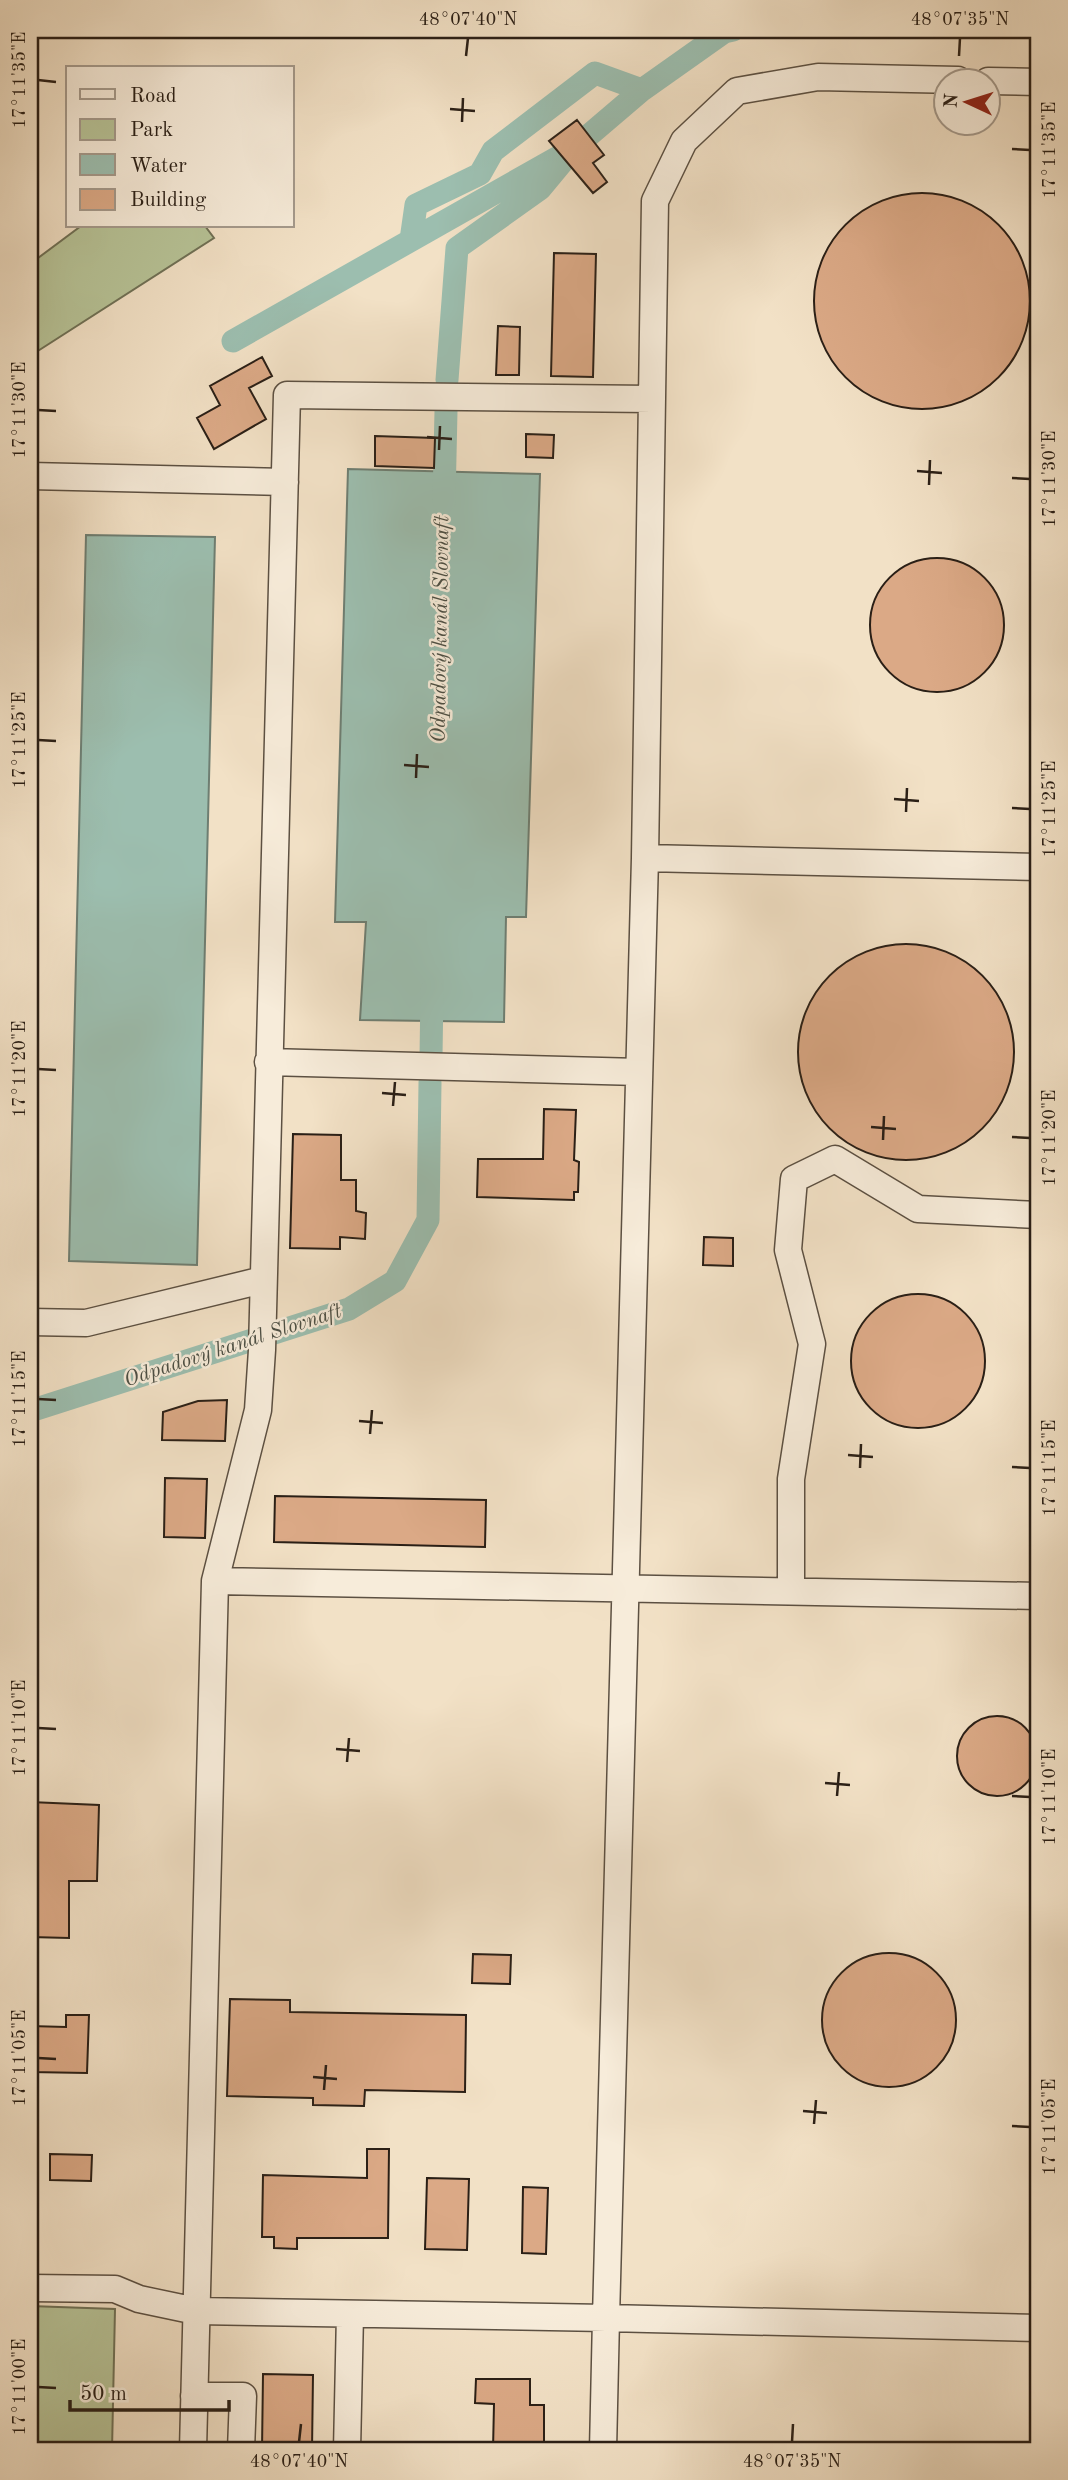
<svg xmlns="http://www.w3.org/2000/svg" width="1068" height="2480" font-family="'Old Standard TT',serif">
	<style>
		.green { fill: #b7c397; stroke: #707156; stroke-width: 2 }
		.water { fill: #9cbeaf; stroke: #6e7e72; stroke-width: 2 }
		.lines { fill: none; stroke-linecap: round; stroke-linejoin: round }
		.canal { stroke: #9cbeaf; stroke-width: 23 }
		.building { fill: #dba986; stroke: #2a1f16; stroke-width: 2 }
		.minor-casing { stroke: #5c5042; stroke-width: 29 }
		.minor { stroke: #f7ecda; stroke-width: 26 }
		.ticks { fill: none; stroke: #2a1f16; stroke-width: 2.5 }
		.labels { text-anchor: middle; dominant-baseline: central; stroke-width: 5; stroke-linejoin: round; paint-order: stroke }
		.water-label { font-size: 21px; font-style: italic; fill: #4c4f44; stroke: #f7ecda }
		.neatline { fill: none; stroke: #2a1f16; stroke-width: 2.5 }
		.ticks-label { font-size: 18px; text-anchor: middle; fill: #2a1f16 }
	</style>
	<rect width="100%" height="100%" fill="#f2e1c6"/>
	<filter id="stains"><feTurbulence type="fractalNoise" baseFrequency=".00286" numOctaves="4"/><feColorMatrix values="0 0 0 0 .2 0 0 0 0 .09 0 0 0 0 .02 0 0 0 .5 -.17"/></filter>
	<radialGradient id="worn" r=".72"><stop offset=".6" stop-color="#630" stop-opacity="0"/><stop offset="1" stop-color="#630" stop-opacity=".3"/></radialGradient>
	<path class="green" d="M 81,226 L 205,226 L 214,238 L 30,356 L 30,264 Z
		M 30,2306 L 115,2309 L 112,2450 L 30,2450 Z"/>
	<path class="water" d="M 348,469 L 540,474 L 526,917 L 506,917 L 504,1022 L 360,1020 L 366,922 L 335,922 Z
		M 86,535 L 215,537 L 197,1265 L 69,1261 Z"/>
	<g class="lines">
		<path class="canal" d="M 411,240 L 416,205 L 480,174 L 493,151 L 595,73 L 642,90
			M 233,341 L 562,155
			M 447,380 L 457,248 L 540,189 L 574,148 L 642,90 L 724,32 L 733,30
			M 444,501 L 446,411
			M 431,1057 L 432,990
			M 30,1411 L 349,1309 L 395,1281 L 428,1220 L 430,1083"/>
	</g>
	<path class="building" d="M 577,120 L 604,155 L 593,163 L 607,182 L 593,193 L 549,141 Z
		M814 301a108 108 0 1 1 216 0a108 108 0 1 1-216 0Z
		M 554,253 L 596,254 L 593,377 L 551,376 Z
		M 498,326 L 520,327 L 519,375 L 496,375 Z
		M 262,357 L 272,376 L 249,388 L 266,419 L 214,449 L 197,418 L 220,405 L 210,386 Z
		M 526,434 L 554,435 L 553,458 L 526,457 Z
		M 375,436 L 435,438 L 434,468 L 375,466 Z
		M870 625a67 67 0 1 1 134 0a67 67 0 1 1-134 0Z
		M798 1052a108 108 0 1 1 216 0a108 108 0 1 1-216 0Z
		M 544,1109 L 576,1110 L 574,1160 L 579,1162 L 578,1192 L 574,1192 L 574,1200 L 477,1197 L 478,1159 L 543,1159 Z
		M 293,1134 L 341,1135 L 341,1180 L 356,1180 L 356,1211 L 366,1213 L 365,1239 L 340,1237 L 340,1249 L 290,1248 Z
		M 704,1237 L 733,1238 L 733,1266 L 703,1265 Z
		M851 1361a67 67 0 1 1 134 0a67 67 0 1 1-134 0Z
		M 227,1400 L 225,1441 L 162,1440 L 163,1412 L 198,1401 Z
		M 165,1478 L 207,1479 L 205,1538 L 164,1537 Z
		M 275,1496 L 486,1500 L 485,1547 L 274,1542 Z
		M957 1756a40 40 0 1 1 80 0a40 40 0 1 1-80 0Z
		M 30,1802 L 99,1805 L 97,1881 L 69,1881 L 69,1938 L 30,1937 Z
		M822 2020a67 67 0 1 1 134 0a67 67 0 1 1-134 0Z
		M 473,1954 L 511,1955 L 510,1984 L 472,1983 Z
		M 230,1999 L 290,2000 L 290,2012 L 466,2015 L 465,2092 L 365,2090 L 364,2106 L 313,2105 L 313,2098 L 227,2096 Z
		M 66,2015 L 89,2015 L 87,2073 L 30,2072 L 30,2026 L 66,2027 Z
		M 367,2149 L 389,2149 L 388,2238 L 297,2238 L 297,2249 L 274,2248 L 274,2237 L 262,2237 L 263,2175 L 367,2178 Z
		M 50,2154 L 92,2155 L 91,2181 L 50,2180 Z
		M 427,2178 L 469,2179 L 467,2250 L 425,2249 Z
		M 523,2187 L 548,2188 L 546,2254 L 522,2253 Z
		M 263,2374 L 313,2375 L 312,2450 L 262,2450 Z
		M 476,2379 L 530,2379 L 530,2405 L 544,2405 L 544,2450 L 493,2450 L 494,2404 L 475,2403 Z"/>
	<g class="lines">
		<defs>
			<path id="minor" d="M 958,80 L 818,77 L 737,91 L 684,141 L 655,201 L 645,858 L 1038,867
				M 988,81 L 1038,82
				M 30,476 L 285,482
				M 645,858 L 606,2318 L 1038,2328
				M 268,1062 L 639,1072
				M 30,1322 L 86,1323 L 263,1280
				M 215,1581 L 1038,1596
				M 791,1590 L 791,1479 L 812,1344 L 788,1250 L 794,1179 L 835,1159 L 918,1209 L 1038,1215
				M 30,2288 L 115,2289 L 139,2299 L 196,2311 L 606,2318 L 603,2450
				M 194,2396 L 243,2396 L 241,2450
				M 193,2450 L 215,1581 L 258,1410 L 262,1350 L 287,395 L 652,399
				M 347,2450 L 350,2314"/>
		</defs>
		<use href="#minor" class="minor-casing"/>
		<use href="#minor" class="minor"/>
	</g>
	<path class="ticks" d="M 466,56 L 468,38M 959,56 L 960,38M 38,80 L 56,82M 450,109 L 475,111M 462,122 L 463,98M 1012,149 L 1030,150M 38,410 L 56,411M 427,437 L 452,439M 439,450 L 440,426M 917,471 L 942,473M 1012,478 L 1030,479M 929,485 L 930,460M 38,740 L 56,741M 404,765 L 429,767M 416,778 L 417,754M 894,799 L 919,801M 1012,808 L 1030,809M 906,812 L 907,788M 38,1069 L 56,1070M 382,1093 L 406,1095M 393,1106 L 395,1082M 871,1127 L 896,1129M 1012,1137 L 1030,1138M 883,1140 L 884,1116M 38,1399 L 56,1400M 359,1421 L 383,1423M 370,1434 L 372,1410M 848,1455 L 873,1457M 1012,1467 L 1030,1468M 860,1468 L 861,1444M 38,1728 L 56,1729M 336,1749 L 360,1751M 347,1762 L 349,1738M 825,1783 L 850,1785M 837,1796 L 839,1772M 1012,1796 L 1030,1797M 38,2058 L 56,2059M 313,2077 L 337,2079M 324,2090 L 326,2065M 803,2111 L 827,2113M 814,2124 L 816,2100M 1012,2126 L 1030,2127M 38,2387 L 56,2388M 299,2442 L 301,2424M 792,2442 L 793,2424"/>
	<g class="labels">
		<g class="water-label">
			<text transform="translate(441 629) rotate(-89)">Odpadový kanál Slovnaft</text>
			<text transform="translate(233 1346) rotate(-18)">Odpadový kanál Slovnaft</text>
		</g>
	</g>
	<rect width="1068" height="2480" fill="none" stroke="#f2e1c6" stroke-width="77"/>
	<rect x="66" y="66" width="228" height="161" fill="#f7ecda" stroke="#a59a8c" stroke-width="2"/>
	<rect x="80" y="89" width="35" height="10" fill="#f7ecda" stroke="#a59a8c" stroke-width="2"/>
	<text x="130" y="102" font-size="21" fill="#2a1f16">Road</text>
	<rect x="80" y="119" width="35" height="21" fill="#b7c397" stroke="#a59a8c" stroke-width="2"/>
	<text x="130" y="136" font-size="21" fill="#2a1f16">Park</text>
	<rect x="80" y="154" width="35" height="21" fill="#9cbeaf" stroke="#a59a8c" stroke-width="2"/>
	<text x="130" y="172" font-size="21" fill="#2a1f16">Water</text>
	<rect x="80" y="189" width="35" height="21" fill="#dba986" stroke="#a59a8c" stroke-width="2"/>
	<text x="130" y="206" font-size="21" fill="#2a1f16">Building</text>
	<g transform="translate(967 102) rotate(274)"><circle r="33" fill="#f7ecda" stroke="#a59a8c" stroke-width="2"/>
	<path d="M0-5L12 26L0 18L-12 26Z" fill="#8f2418"/>
	<text y="-10" font-size="19" font-weight="bold" text-anchor="middle" fill="#2a1f16">N</text>
	</g>
	<path d="M70 2400v10h159v-10" fill="none" stroke="#2a1f16" stroke-width="3.5"/>
	<text x="80" y="2400" font-size="21" fill="#2a1f16" stroke="#f7ecda" stroke-width="5" paint-order="stroke">50 m</text>
	<rect x="38" y="38" width="992" height="2404" class="neatline"/>
	<g class="ticks-label">
		<text x="468" y="25">48°07'40"N</text>
		<text x="960" y="25">48°07'35"N</text>
		<text transform="translate(19 80) rotate(-90)" y="6">17°11'35"E</text>
		<text transform="translate(1049 150) rotate(-90)" y="6">17°11'35"E</text>
		<text transform="translate(19 410) rotate(-90)" y="6">17°11'30"E</text>
		<text transform="translate(1049 479) rotate(-90)" y="6">17°11'30"E</text>
		<text transform="translate(19 740) rotate(-90)" y="6">17°11'25"E</text>
		<text transform="translate(1049 809) rotate(-90)" y="6">17°11'25"E</text>
		<text transform="translate(19 1069) rotate(-90)" y="6">17°11'20"E</text>
		<text transform="translate(1049 1138) rotate(-90)" y="6">17°11'20"E</text>
		<text transform="translate(19 1399) rotate(-90)" y="6">17°11'15"E</text>
		<text transform="translate(1049 1468) rotate(-90)" y="6">17°11'15"E</text>
		<text transform="translate(19 1728) rotate(-90)" y="6">17°11'10"E</text>
		<text transform="translate(1049 1797) rotate(-90)" y="6">17°11'10"E</text>
		<text transform="translate(19 2058) rotate(-90)" y="6">17°11'05"E</text>
		<text transform="translate(1049 2127) rotate(-90)" y="6">17°11'05"E</text>
		<text transform="translate(19 2387) rotate(-90)" y="6">17°11'00"E</text>
		<text x="299" y="2467">48°07'40"N</text>
		<text x="792" y="2467">48°07'35"N</text>
	</g>
	<rect width="100%" height="100%" filter="url(#stains)"/>
	<rect width="100%" height="100%" fill="url(#worn)"/>
</svg>
